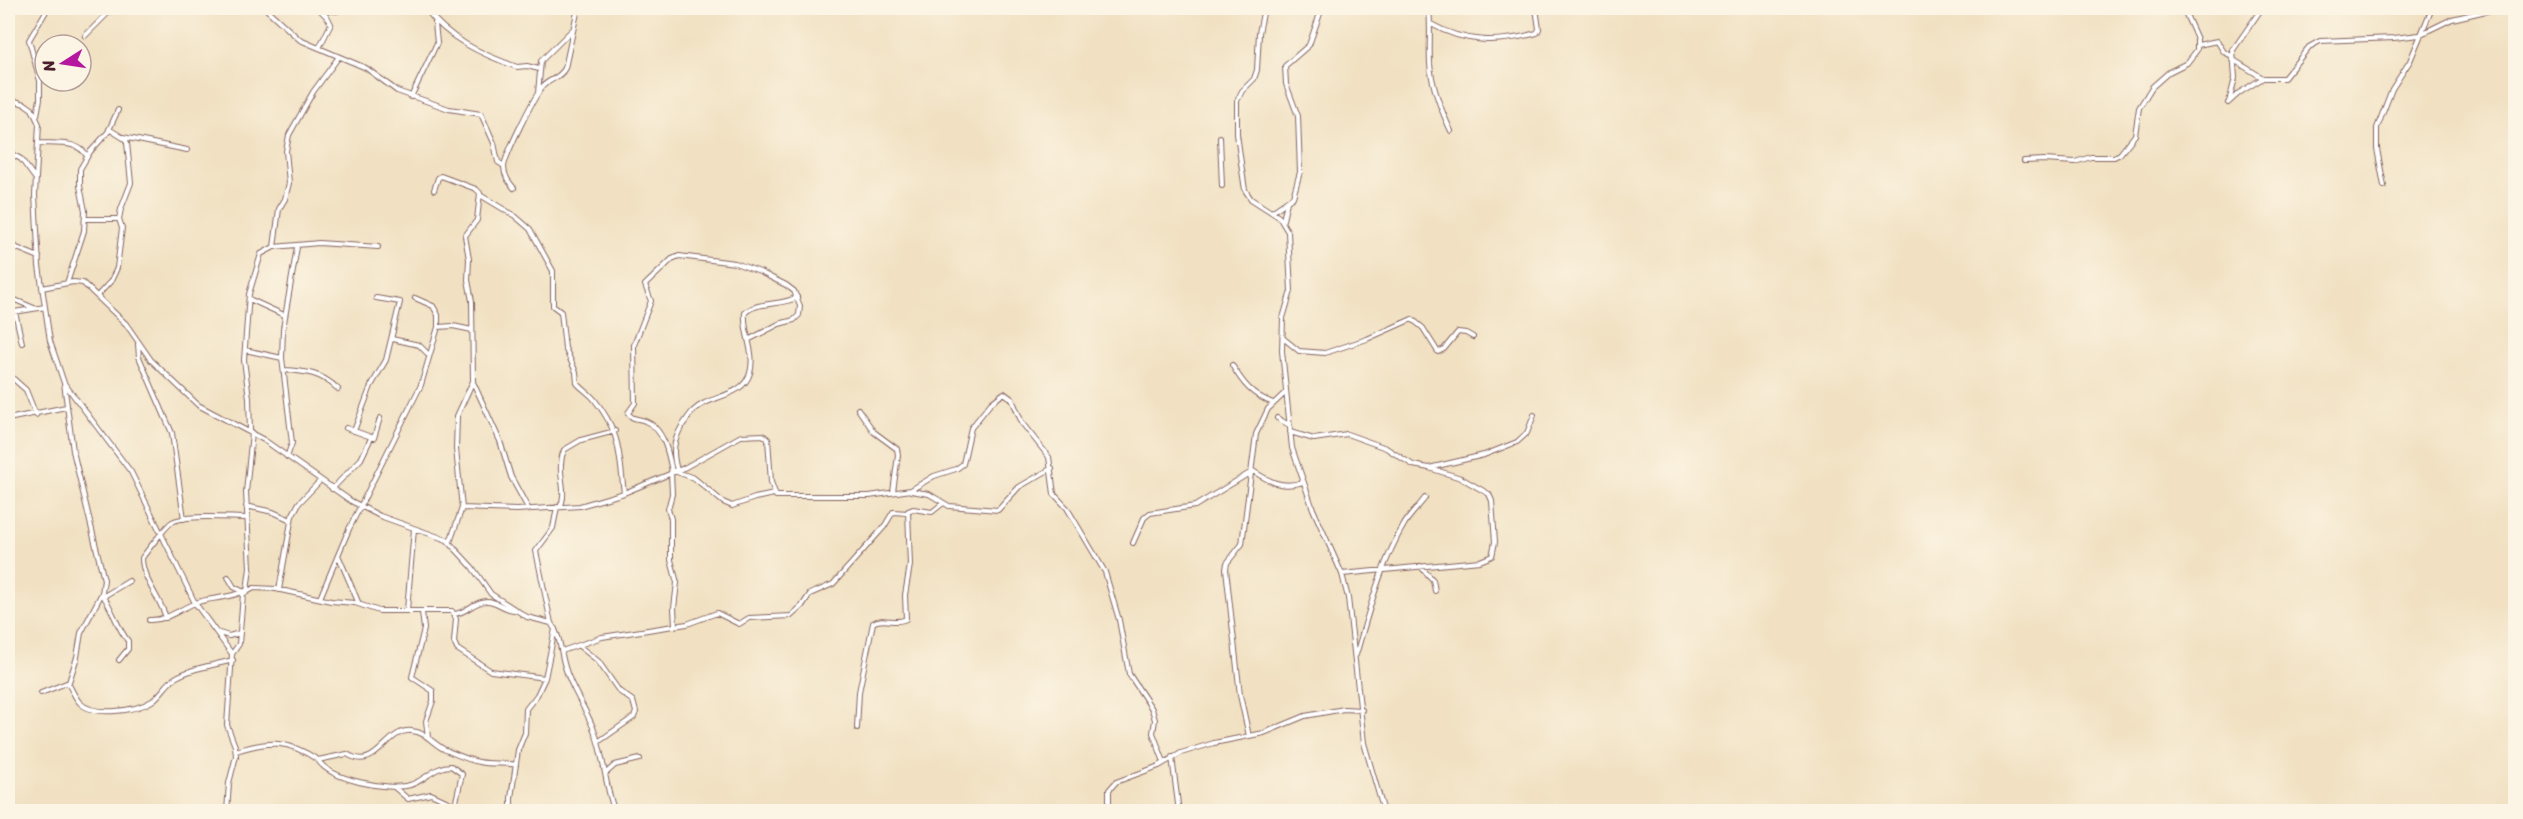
<svg xmlns="http://www.w3.org/2000/svg" width="2523" height="819" font-family="Sriracha,sans-serif">
	<style>
		.lines { fill: none; stroke-linecap: round; stroke-linejoin: round }
		.street-casing { stroke: #846360; stroke-width: 6 }
		.street { stroke: #fff; stroke-width: 4 }
	</style>
	<rect width="100%" height="100%" fill="#fcf5e5"/>
	<filter id="ink" filterUnits="userSpaceOnUse"><feTurbulence type="fractalNoise" baseFrequency=".0167" numOctaves="2"/><feDisplacementMap in="SourceGraphic" scale="12" xChannelSelector="R" yChannelSelector="G"/><feConvolveMatrix kernelMatrix="1 2 1 2 8 2 1 2 1" color-interpolation-filters="sRGB"/></filter>
	<filter id="wash" filterUnits="userSpaceOnUse"><feTurbulence type="fractalNoise" baseFrequency=".008" numOctaves="4" result="noise"/><feDisplacementMap in="SourceGraphic" scale="24" xChannelSelector="R" yChannelSelector="G"/><feGaussianBlur stdDeviation="1.35" result="paint"/><feColorMatrix in="noise" values="0 0 0 0 0 0 0 0 0 0 0 0 0 0 0 0 0 1.4 0 .05"/><feComposite in="paint" operator="in"/></filter>
	<g filter="url(#wash)">
		<rect width="100%" height="100%" fill="#f1e1c2"/>
	</g>
	<g filter="url(#ink)">
		<g class="lines">
			<defs>
				<path id="street" d="M 265,8 L 300,40 L 366,68 L 397,91 L 449,109 L 481,114 L 494,143 L 498,162 L 504,166
					M 318,8 L 328,18 L 331,24 L 319,48
					M 425,8 C 448,39 481,54 517,67 L 527,66 L 539,69
					M 1264,8 L 1259,33 L 1257,70 L 1254,79 L 1242,91 L 1237,101 L 1237,134 L 1242,170 L 1245,190 L 1251,199 L 1279,217 L 1288,232 L 1291,291 L 1283,318 L 1282,351 L 1292,448 L 1313,509 L 1342,574 L 1348,598 L 1364,743 L 1384,812
					M 1429,8 C 1431,27 1429,45 1430,64 C 1432,88 1441,110 1451,131
					M 2509,8 L 2510,17 L 2516,22
					M 320,10 L 337,11 L 345,8
					M 1431,24 C 1466,44 1499,43 1537,33 L 1539,29 L 1536,8
					M 85,36 L 113,8
					M 2198,45 L 2217,41 L 2224,52 L 2232,56
					M 2232,59 L 2263,78
					M 538,93 L 541,61 L 572,30
					M 411,97 L 437,43 L 435,23
					M 8,99 L 25,104 L 32,109 L 39,124 L 35,195 L 39,266 L 50,341 L 64,383 L 131,472 L 195,603 L 232,654 L 227,725 L 235,746 L 236,756 L 229,783 L 227,812
					M 2229,102 L 2235,78 L 2233,50 L 2262,8
					M 2228,103 L 2239,93 L 2263,78 L 2284,78 L 2309,47 L 2320,41 L 2394,38 L 2419,35 L 2452,19 L 2499,8
					M 37,115 L 40,99 L 40,81 L 29,40 L 48,8
					M 123,137 L 187,150
					M 1220,137 L 1222,186
					M 39,143 C 55,144 78,140 87,156
					M 8,152 L 21,159 L 35,178
					M 2024,161 L 2044,160 L 2075,162 L 2091,157 L 2114,157 L 2120,154 L 2135,135 L 2139,108 L 2152,87 L 2169,72 L 2187,63 L 2197,50 L 2197,39 L 2183,8
					M 2384,186 L 2377,149 L 2377,128 L 2392,89 L 2410,61 L 2432,8
					M 514,188 C 509,182 504,176 504,167 C 505,155 535,94 544,85 C 551,79 561,77 565,68 L 578,8
					M 434,190 L 438,178 L 441,176 L 476,189 L 480,193 L 477,220 L 465,236 L 469,259 L 468,280 L 472,301 L 473,381 L 457,416 L 456,449 L 462,508
					M 480,195 L 515,216 L 530,229 L 553,271 L 553,306 L 561,312 L 565,348 L 576,372 L 577,383 C 582,389 589,393 594,399 C 621,433 619,453 624,493
					M 1272,212 L 1293,197 L 1300,172 L 1298,116 L 1286,84 L 1285,66 L 1309,45 L 1322,8
					M 85,219 L 119,219
					M 1283,220 L 1287,202
					M 8,240 L 17,248 L 39,257
					M 274,247 L 279,209 L 285,199 L 289,183 L 286,151 L 289,135 L 313,92 L 338,58
					M 8,257 L 17,248
					M 67,283 L 84,231 L 85,211 L 80,186 L 80,169 L 90,152 L 108,132 L 118,110
					M 42,288 L 73,282 L 83,283 L 126,324 L 151,360 L 198,405 L 264,440 L 351,501 L 380,516 L 447,540 L 472,567 L 491,594 L 527,617 L 551,623 C 561,636 560,651 565,667 C 571,689 586,708 594,730 C 605,758 604,784 615,812
					M 97,296 L 111,281 L 117,268 L 122,228 L 119,219 L 121,209 L 131,183 L 127,143 L 125,139 L 109,129
					M 8,297 L 34,308
					M 249,299 L 284,315
					M 15,312 L 22,343
					M 8,313 L 45,307
					M 438,327 L 453,326 L 472,330
					M 1283,338 L 1299,351 L 1325,353 L 1367,339 L 1412,319 L 1423,328 L 1438,352 L 1444,349 L 1458,332 L 1466,333 L 1473,337
					M 392,339 L 419,345 L 428,354
					M 138,344 L 139,357 L 172,433 L 184,519
					M 245,350 L 282,358
					M 1232,365 C 1243,384 1252,395 1273,403
					M 284,370 C 305,371 322,373 338,389
					M 8,374 L 26,390 L 36,415
					M 473,382 L 500,441 L 511,477 L 529,510
					M 858,409 L 874,432 L 897,449 L 898,455 L 893,492
					M 1277,418 L 1289,425
					M 8,419 L 66,407
					M 346,428 L 374,438 L 380,418
					M 354,431 L 371,386 L 386,360 L 400,302 L 376,298
					M 250,432 L 249,398 L 244,360 L 249,294 L 261,254 L 274,247 L 319,243 L 378,247
					M 1290,432 L 1314,439 L 1347,434 L 1386,448 L 1413,465 L 1429,468 L 1484,455 L 1517,442 L 1527,433 L 1534,415
					M 287,457 L 292,443 L 282,358 L 283,329 L 297,247
					M 677,470 C 672,453 673,441 682,426 C 686,421 689,415 693,411 C 708,395 743,398 750,373 C 756,353 743,333 745,313 C 755,301 784,306 797,297
					M 674,471 L 694,478 L 723,502 L 732,506 L 755,498 L 774,494
					M 671,472 L 672,494 L 668,509 L 671,519 L 671,560 L 677,583 L 674,608 L 675,625
					M 672,472 C 669,455 664,428 645,421 C 638,418 632,420 628,413 L 635,403 L 634,345 L 651,301 L 645,285 L 672,259 L 679,256 L 735,263 L 760,272 L 786,285 L 794,291 L 800,306 L 799,315 L 794,320 L 779,324 L 748,340
					M 332,489 L 361,459 L 371,438
					M 911,491 L 929,494 L 949,506 L 998,510 L 1019,487 L 1052,468
					M 246,506 L 273,512 L 291,520
					M 560,507 C 569,491 555,472 564,450 L 581,440 L 615,431
					M 450,542 L 462,508 L 517,510 L 580,506 L 624,493 L 684,468 L 741,436 L 763,435 L 768,439 L 771,482 L 776,496 L 869,496 L 911,490 L 934,476 L 956,469 L 963,464 L 971,428 L 991,403 L 1004,393 L 1012,399 L 1022,423 L 1049,457 L 1054,494 L 1067,508 L 1105,572 L 1119,620 L 1129,674 L 1152,709 L 1155,720 L 1153,733 L 1164,762
					M 1133,543 L 1144,518 L 1150,513 L 1195,506 L 1253,471 C 1270,482 1283,489 1303,482
					M 338,555 L 359,604
					M 1420,566 L 1433,580 L 1435,591
					M 1342,574 L 1480,561 L 1492,556 L 1495,542 L 1492,501 L 1489,494 L 1461,478 L 1429,468
					M 228,577 L 234,587 L 242,591
					M 279,590 L 292,516 L 299,503 L 320,481
					M 247,591 L 250,568 L 246,492 L 252,433
					M 102,594 C 113,609 117,628 128,641 L 128,649 L 119,660
					M 104,596 L 129,581
					M 320,598 L 349,529 L 421,385 L 438,327 L 438,315 L 433,306 L 415,298
					M 407,610 L 414,529
					M 422,612 L 424,629 L 412,677 L 433,691 L 433,701 L 426,721 L 428,737
					M 455,614 C 468,612 474,601 487,601 C 498,601 503,610 515,610
					M 166,618 C 160,597 142,579 142,558 C 147,551 167,525 172,522 C 185,514 230,518 246,518
					M 149,620 C 168,621 180,608 198,602 C 213,597 229,599 244,591
					M 551,623 L 536,551 L 553,528 L 557,507
					M 216,632 L 229,636 L 240,633
					M 579,646 L 598,661 L 619,691 L 633,701 L 636,712 L 634,717 L 598,742
					M 562,651 L 602,637 L 687,624 L 717,613 L 739,624 L 749,618 L 791,616 L 802,606 L 810,594 L 833,584 L 884,527 L 893,512 L 908,513
					M 232,654 L 239,644 L 243,594 L 254,588 L 276,589 L 331,601 L 355,603 L 379,611 L 452,611 L 456,619 L 454,642 L 457,649 L 491,671 L 545,678
					M 1356,655 C 1369,611 1381,563 1405,523 C 1411,514 1419,506 1425,498
					M 68,683 C 72,690 75,698 80,703 C 94,717 136,711 152,701 C 161,695 166,684 175,678 C 192,668 214,665 233,660
					M 41,693 L 69,682 L 77,657 L 81,633 L 102,593 L 104,580 L 73,451 L 64,383
					M 857,728 L 859,692 L 873,623 C 883,616 896,625 906,619 L 905,595 L 910,565 L 908,511 L 913,509 L 932,512 L 942,504
					M 1249,736 L 1240,695 L 1226,569 L 1227,563 L 1242,544 L 1256,434 L 1268,409 L 1286,392
					M 236,751 C 270,740 288,740 318,760 L 347,754 C 378,773 385,728 412,731 C 427,732 434,746 448,751 C 458,755 468,760 479,762 C 491,765 504,762 516,765
					M 1172,757 L 1179,812
					M 318,760 C 330,780 388,791 410,785 C 425,781 434,766 451,766 L 462,774 L 455,806
					M 605,774 L 615,765 L 640,759
					M 394,787 L 408,799 L 431,794 L 459,807 L 482,811 L 496,810
					M 511,812 L 511,798 L 518,750 L 525,733 L 526,709 L 537,695 L 545,678 L 555,629
					M 1109,812 L 1109,790 L 1116,782 L 1159,766 L 1181,753 L 1214,743 L 1264,733 L 1305,716 L 1344,709 L 1362,710"/>
			</defs>
			<use href="#street" class="street-casing"/>
			<use href="#street" class="street"/>
		</g>
	</g>
	<rect width="2523" height="819" fill="none" stroke="#fcf5e5" stroke-width="30"/>
	<g transform="translate(63 63) rotate(258)"><circle r="28" fill="#fcf5e5" stroke="#b59f9b" stroke-width="1.5"/>
	<path d="M0-4.5L10 22L0 15L-10 22Z" fill="#b5179e"/>
	<text y="-9" font-size="16" font-weight="bold" text-anchor="middle" fill="#4a1f2b">N</text>
	</g>
</svg>
